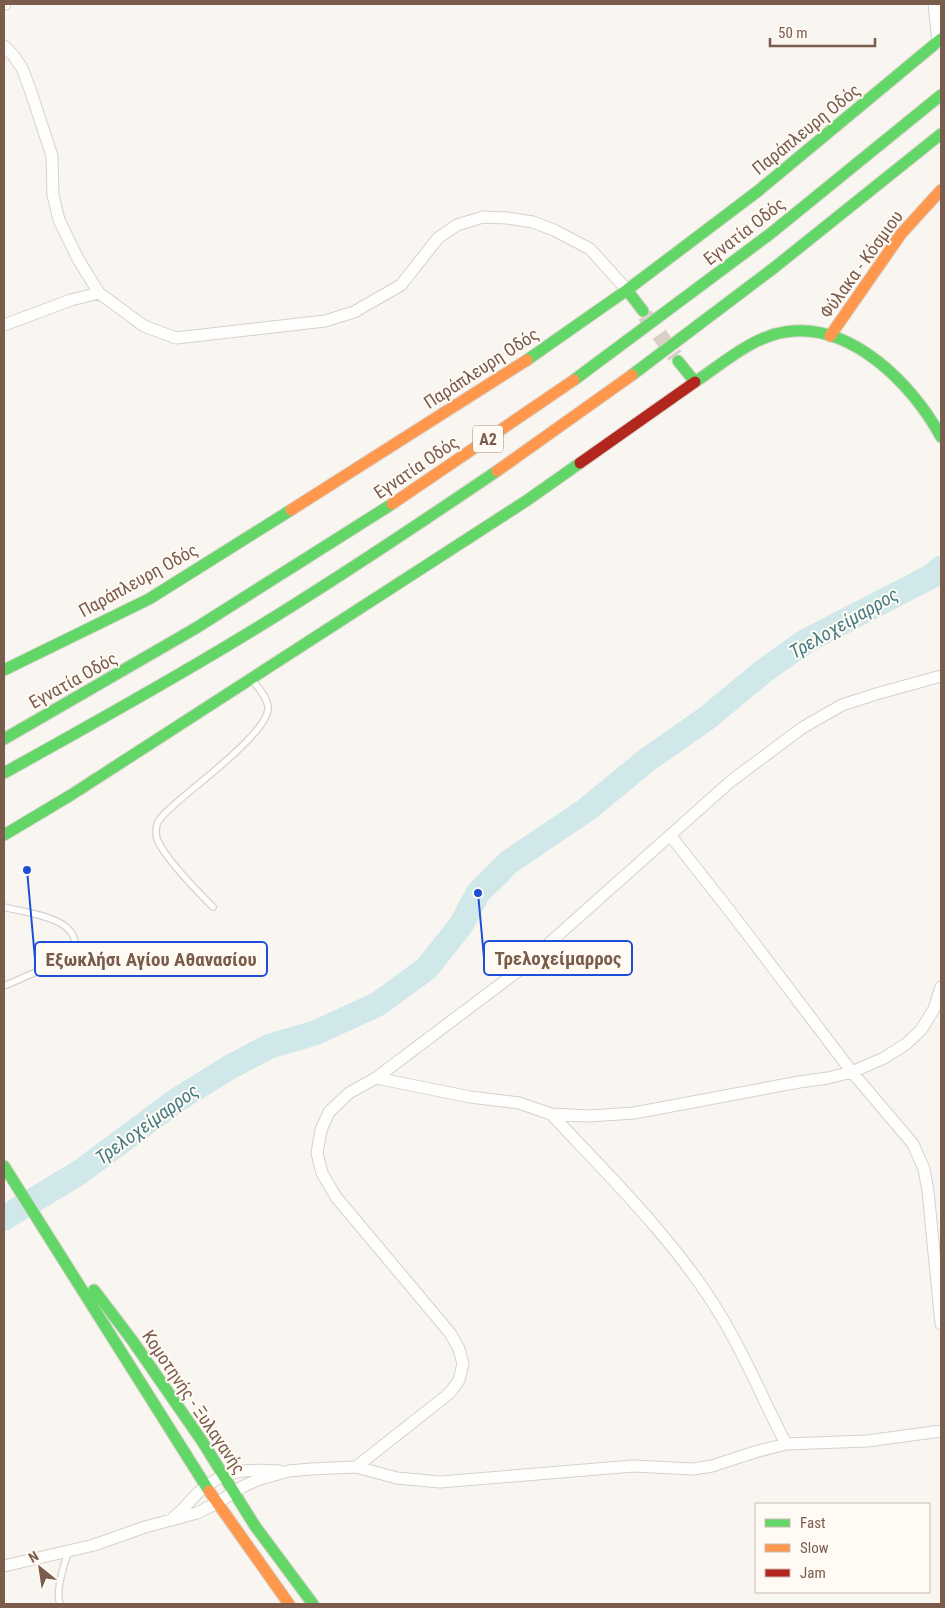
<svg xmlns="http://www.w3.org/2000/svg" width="945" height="1608" font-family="'Roboto Condensed',sans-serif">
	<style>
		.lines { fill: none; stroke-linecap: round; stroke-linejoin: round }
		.river { stroke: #d0e8ea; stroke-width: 25 }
		.secondary-tunnel { stroke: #d9cfc7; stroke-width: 16; stroke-dasharray: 16 8; stroke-linecap: butt }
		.lane-casing { stroke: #d7d1cb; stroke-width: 8 }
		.street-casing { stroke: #d7d1cb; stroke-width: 13 }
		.fast-casing { stroke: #d9d2cb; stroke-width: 13 }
		.slow-casing { stroke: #d9d2cb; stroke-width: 13 }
		.jam-casing { stroke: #d9d2cb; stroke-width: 13 }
		.lane { stroke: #fefefd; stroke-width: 5.5 }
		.street { stroke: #fefefd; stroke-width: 11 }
		.fast { stroke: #63d668; stroke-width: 11 }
		.slow { stroke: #ff974d; stroke-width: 11 }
		.jam { stroke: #b3261e; stroke-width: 11 }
		.labels { text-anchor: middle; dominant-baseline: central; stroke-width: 4; stroke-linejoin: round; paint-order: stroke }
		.shield { fill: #fffaf3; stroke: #a28b7f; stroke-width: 1 }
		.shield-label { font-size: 16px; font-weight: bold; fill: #7a5c4d }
		.street-label { font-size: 18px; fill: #7a5c4d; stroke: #fffaf3 }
		.water-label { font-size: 19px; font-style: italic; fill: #437c86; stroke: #fffaf3 }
		.leader { fill: none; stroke: #1d4ed8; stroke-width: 2 }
		.callout-dot { fill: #1d4ed8; stroke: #fffaf3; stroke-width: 2 }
		.callout { fill: #fffaf3; stroke: #1d4ed8; stroke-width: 2 }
		.callout-label { font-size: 19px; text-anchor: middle; font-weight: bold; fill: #7a5c4d }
	</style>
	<rect width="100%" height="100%" fill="#f9f5f0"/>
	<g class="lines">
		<path class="river" d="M 4,1218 L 80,1172 L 177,1100 L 230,1067 L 270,1046 L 315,1033 L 378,1004 L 427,968 L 461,925 L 478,893 L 509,862 L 586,810 L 647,760 L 707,718 L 765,670 L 806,641 L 932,576 L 941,568"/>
		<path class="secondary-tunnel" d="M 645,315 L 675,356"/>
		<defs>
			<path id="lane" d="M 4,907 C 25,913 71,916 75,942 C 76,950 73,955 66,959 L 4,986
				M 213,907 C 198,892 165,859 157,839 C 156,835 156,828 157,824 C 160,816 169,810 175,804 C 193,787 272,730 268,706 C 266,696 258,687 252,680
				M 60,1604 C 55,1591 64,1566 68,1552"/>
			<path id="street" d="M 4,4 L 5,4
				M 934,4 L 938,43
				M 4,46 L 13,55 L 22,68 L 31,92 L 52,156 L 53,195 L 59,220 L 78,259 L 99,293 L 144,326 L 176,338 L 325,321 L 354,312 L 401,285 L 438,238 L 457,225 L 483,217 L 507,218 L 533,222 L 554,230 L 590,249 L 627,290
				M 4,325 L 71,300 L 99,293
				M 670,835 L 736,919 L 852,1072 L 913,1144 L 924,1169 L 928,1191 L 941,1324
				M 376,1078 L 470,1097 L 519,1103 L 551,1114 L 589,1116 L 634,1113 L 799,1082 L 828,1078 L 852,1072 L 884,1058 L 906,1044 L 921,1030 L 934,1009 L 941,987
				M 551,1114 C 610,1177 676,1241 721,1316 C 746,1357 764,1402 786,1444
				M 356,1467 L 446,1396 L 452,1390 L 459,1380 L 463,1364 L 459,1349 L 450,1333 L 336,1197 L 322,1173 L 317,1153 L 321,1130 L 329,1112 L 349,1093 L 376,1078 L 518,971 L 731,781 L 802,728 L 842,705 L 876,694 L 941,676
				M 174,1517 C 184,1510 190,1500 199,1492 C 224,1469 248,1469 280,1471
				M 4,1566 L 94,1545 L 145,1527 L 197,1513 L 217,1503 L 242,1487 L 257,1480 L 289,1471 L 311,1469 L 356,1467 L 397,1478 L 440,1482 L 633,1466 L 693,1469 L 712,1466 L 755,1452 L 786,1444 L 867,1441 L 941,1431"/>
			<path id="fast" d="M 627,290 L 643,311
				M 527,360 L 627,290 L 758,191 L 941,39
				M 678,361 L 695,382 C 722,364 752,337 785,332 C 851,321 913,385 941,437
				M 632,375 L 775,267 L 941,134
				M 574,380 L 770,234 L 941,95
				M 4,670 L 149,599 L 291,510
				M 4,739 L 196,628 L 392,504
				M 4,773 C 87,727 170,681 250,632 C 334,581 416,526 497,471
				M 4,835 L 71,795 L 526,501 L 580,463
				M 4,1166 L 209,1491
				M 94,1290 L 132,1340 L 202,1441 L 255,1526 L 313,1604"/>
			<path id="slow" d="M 830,336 L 901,234 L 941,190
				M 497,471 L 632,375
				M 392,504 L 574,380
				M 291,510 L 527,360
				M 209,1491 L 289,1604"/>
			<path id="jam" d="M 580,463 L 695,382"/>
		</defs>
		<use href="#lane" class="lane-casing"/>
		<use href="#street" class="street-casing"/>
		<use href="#fast" class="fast-casing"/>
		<use href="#slow" class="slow-casing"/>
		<use href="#jam" class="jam-casing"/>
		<use href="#lane" class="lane"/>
		<use href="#street" class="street"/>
		<use href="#fast" class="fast"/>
		<use href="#slow" class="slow"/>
		<use href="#jam" class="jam"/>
	</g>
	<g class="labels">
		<rect class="shield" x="473" y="425.5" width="30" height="27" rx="4"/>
		<g class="shield-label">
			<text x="488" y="439">Α2</text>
		</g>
		<g class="street-label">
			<text transform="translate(806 129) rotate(-39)">Παράπλευρη Οδός</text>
			<text transform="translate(744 231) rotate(-38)">Εγνατία Οδός</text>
			<text transform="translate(861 264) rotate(-54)">Φύλακα - Κόσμιου</text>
			<text transform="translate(481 368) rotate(-33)">Παράπλευρη Οδός</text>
			<text transform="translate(416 467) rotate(-34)">Εγνατία Οδός</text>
			<text transform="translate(138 580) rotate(-29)">Παράπλευρη Οδός</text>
			<text transform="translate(73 680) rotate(-29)">Εγνατία Οδός</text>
			<text transform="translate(194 1402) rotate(56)">Κομοτηνής - Ξυλαγανής</text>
		</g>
		<g class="water-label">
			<text transform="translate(844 623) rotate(-30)">Τρελοχείμαρρος</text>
			<text transform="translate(147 1124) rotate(-36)">Τρελοχείμαρρος</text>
		</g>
	</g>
	<path class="leader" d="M478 893L484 958M27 870L35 959"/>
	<g class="callout-dot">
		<circle cx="478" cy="893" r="5"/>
		<circle cx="27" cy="870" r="5"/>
	</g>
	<g class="callout">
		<rect x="484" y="941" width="148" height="34" rx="5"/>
		<rect x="35" y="942" width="232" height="34" rx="5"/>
	</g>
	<g class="callout-label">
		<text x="558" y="965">Τρελοχείμαρρος</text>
		<text x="151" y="966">Εξωκλήσι Αγίου Αθανασίου</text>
	</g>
	<rect width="945" height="1608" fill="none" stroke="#7a5c4d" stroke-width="10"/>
	<rect x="755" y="1503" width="175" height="90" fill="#fffaf3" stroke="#cabbb1"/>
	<rect x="765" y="1519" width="25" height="8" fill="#63d668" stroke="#cabbb1"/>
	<text x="800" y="1528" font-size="15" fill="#7a5c4d">Fast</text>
	<rect x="765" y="1544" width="25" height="8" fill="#ff974d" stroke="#cabbb1"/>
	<text x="800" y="1553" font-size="15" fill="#7a5c4d">Slow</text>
	<rect x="765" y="1569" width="25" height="8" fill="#b3261e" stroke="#cabbb1"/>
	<text x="800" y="1578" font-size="15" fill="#7a5c4d">Jam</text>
	<g transform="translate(40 1568) rotate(330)" stroke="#fffaf3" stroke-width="4" paint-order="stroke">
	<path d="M0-4L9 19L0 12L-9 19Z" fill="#7a5c4d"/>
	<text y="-8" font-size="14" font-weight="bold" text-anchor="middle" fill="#7a5c4d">N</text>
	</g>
	<path d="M770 38v8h105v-8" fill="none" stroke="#7a5c4d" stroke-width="2.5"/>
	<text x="778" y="38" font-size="15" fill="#7a5c4d" stroke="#fffaf3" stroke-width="4" paint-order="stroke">50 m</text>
</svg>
